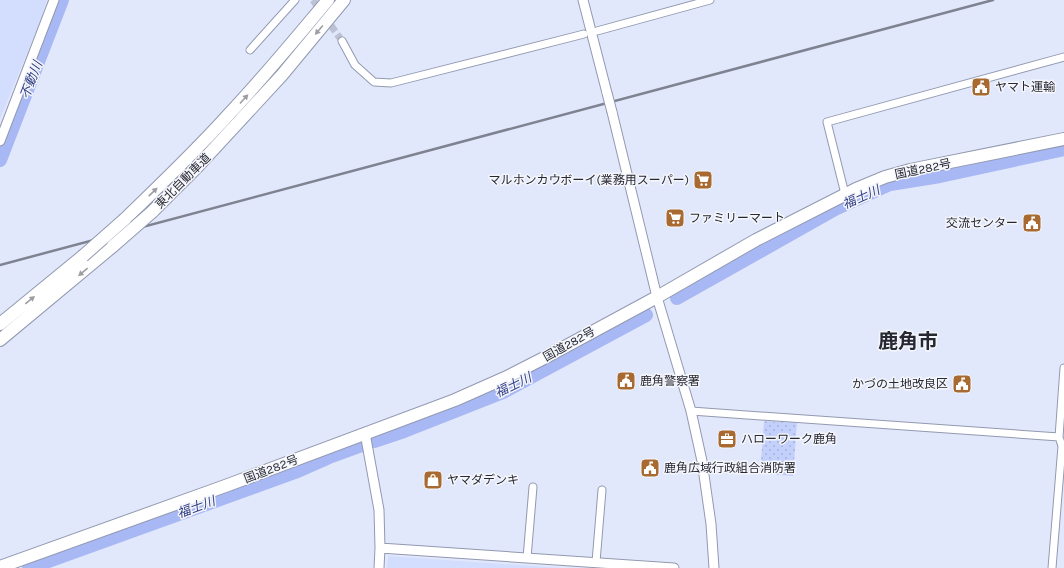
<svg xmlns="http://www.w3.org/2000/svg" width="1064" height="568" font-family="Karla,'Noto Sans JP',sans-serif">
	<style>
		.built { fill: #d3ddfd }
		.park { fill: url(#park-dots) }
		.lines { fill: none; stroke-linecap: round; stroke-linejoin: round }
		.river { stroke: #a7b8f4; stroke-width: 14 }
		.street-tunnel { stroke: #bcc2d4; stroke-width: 7; stroke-dasharray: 7 3.5; stroke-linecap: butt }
		.street-casing { stroke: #9299b0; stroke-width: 9 }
		.secondary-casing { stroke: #9299b0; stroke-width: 11 }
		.highway-casing { stroke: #9299b0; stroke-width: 14 }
		.street { stroke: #fff; stroke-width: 7 }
		.secondary { stroke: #fff; stroke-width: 9 }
		.highway { stroke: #fff; stroke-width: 12 }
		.rail { stroke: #7f8391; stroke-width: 2.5 }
		.secondary-bridge-casing { stroke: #9299b0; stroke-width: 11; stroke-linecap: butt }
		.highway-bridge-casing { stroke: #9299b0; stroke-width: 14; stroke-linecap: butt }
		.secondary-bridge { stroke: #fff; stroke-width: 9 }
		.highway-bridge { stroke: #fff; stroke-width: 12 }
		.oneway { fill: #9d9ea3 }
		.labels { text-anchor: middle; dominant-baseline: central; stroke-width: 3; stroke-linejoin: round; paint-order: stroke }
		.poi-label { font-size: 12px; fill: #262832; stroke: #f4f6fb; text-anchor: start }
		.street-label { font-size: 12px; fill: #262832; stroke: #f4f6fb }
		.water-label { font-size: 13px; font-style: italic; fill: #323f86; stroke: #f4f6fb }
		.town-label { font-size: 20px; font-weight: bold; fill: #262832; stroke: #f4f6fb }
	</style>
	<defs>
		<pattern id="park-dots" width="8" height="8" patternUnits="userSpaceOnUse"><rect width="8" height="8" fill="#c4d0fc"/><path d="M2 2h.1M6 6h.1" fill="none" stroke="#a8b3d8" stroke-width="1.8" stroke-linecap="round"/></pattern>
	</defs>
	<rect width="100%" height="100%" fill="#e2e8fc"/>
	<path class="built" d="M 0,0 L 47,0 L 42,17 L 0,119 Z
		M 388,556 L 562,568 L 387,568 Z"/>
	<path class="park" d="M 764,421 L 797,423 L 793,476 L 760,473 Z"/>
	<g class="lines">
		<path class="river" d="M 0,160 L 62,0
			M 677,298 L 835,209 L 890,184 L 940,176 L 1064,149
			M 374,441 L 404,431 L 503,392 L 646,315
			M 29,568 L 295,472 L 329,457 L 362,445"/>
		<path class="street-tunnel" d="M 313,0 L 342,41"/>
		<defs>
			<path id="street" d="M 597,31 L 710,0
				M 342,41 L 355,65 L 374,82 L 391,83 L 584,34
				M 250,50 L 295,0
				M 845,194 L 827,122 L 1064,57
				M 691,411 L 1059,437
				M 527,558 L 533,487
				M 596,562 L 602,490
				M 1052,568 L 1062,446 L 1059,437 L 1064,368"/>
			<path id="secondary" d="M 583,0 L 607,93
				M 612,112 L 657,297 L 691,411 L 702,461 L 711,524 L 714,568
				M 0,141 L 54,0
				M 365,433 L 379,510 L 380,548 L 379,568
				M 380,548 L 674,568"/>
			<path id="highway" d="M 152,212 L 197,167 L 282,75 L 344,0
				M 125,219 C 161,184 197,150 230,113 C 264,77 296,38 328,0
				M 0,324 L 83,256
				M 0,340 L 113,246
				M 0,567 L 228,485 L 455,400 L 507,377 L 546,357 L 657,297 L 756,240 L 856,189 L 885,177 L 910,170 L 1064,139"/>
		</defs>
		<use href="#street" class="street-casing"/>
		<use href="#secondary" class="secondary-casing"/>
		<use href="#highway" class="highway-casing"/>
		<use href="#street" class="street"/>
		<use href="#secondary" class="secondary"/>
		<use href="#highway" class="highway"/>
		<path class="rail" d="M 0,265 L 993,0"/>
		<defs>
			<path id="secondary-bridge" d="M 607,93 L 612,112"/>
			<path id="highway-bridge" d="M 113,246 L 152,212
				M 83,256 L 125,219"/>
		</defs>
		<use href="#secondary-bridge" class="secondary-bridge-casing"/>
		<use href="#highway-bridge" class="highway-bridge-casing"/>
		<use href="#secondary-bridge" class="secondary-bridge"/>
		<use href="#highway-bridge" class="highway-bridge"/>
	</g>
	<defs><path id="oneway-solid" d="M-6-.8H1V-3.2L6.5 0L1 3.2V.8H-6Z"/></defs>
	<g class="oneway">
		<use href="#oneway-solid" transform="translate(319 30) rotate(130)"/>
		<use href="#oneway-solid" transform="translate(244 99) rotate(-48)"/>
		<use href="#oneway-solid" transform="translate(153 192) rotate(-44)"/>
		<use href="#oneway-solid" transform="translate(83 272) rotate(140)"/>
		<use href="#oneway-solid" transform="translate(30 300) rotate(-39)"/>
	</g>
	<defs>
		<symbol id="civic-square" viewBox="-11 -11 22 22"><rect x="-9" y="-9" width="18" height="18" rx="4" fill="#a86a30" stroke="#f4f6fb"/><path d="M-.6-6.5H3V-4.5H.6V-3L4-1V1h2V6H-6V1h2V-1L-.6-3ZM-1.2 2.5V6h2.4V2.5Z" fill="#fff"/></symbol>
		<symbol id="supermarket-square" viewBox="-11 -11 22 22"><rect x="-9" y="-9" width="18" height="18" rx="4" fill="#a86a30" stroke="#f4f6fb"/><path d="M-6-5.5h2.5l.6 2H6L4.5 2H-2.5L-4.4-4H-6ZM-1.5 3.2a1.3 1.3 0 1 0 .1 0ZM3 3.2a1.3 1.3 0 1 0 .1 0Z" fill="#fff"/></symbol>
		<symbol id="office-square" viewBox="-11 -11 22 22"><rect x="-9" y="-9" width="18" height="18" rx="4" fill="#a86a30" stroke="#f4f6fb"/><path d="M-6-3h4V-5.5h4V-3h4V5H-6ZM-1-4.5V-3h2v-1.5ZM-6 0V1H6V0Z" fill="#fff"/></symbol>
		<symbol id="shop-square" viewBox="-11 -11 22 22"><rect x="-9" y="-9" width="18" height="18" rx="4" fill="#a86a30" stroke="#f4f6fb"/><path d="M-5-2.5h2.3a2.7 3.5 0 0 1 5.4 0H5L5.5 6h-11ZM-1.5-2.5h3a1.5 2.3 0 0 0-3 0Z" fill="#fff"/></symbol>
	</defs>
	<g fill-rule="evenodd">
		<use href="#civic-square" x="970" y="76" width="22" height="22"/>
		<use href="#supermarket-square" x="692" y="169" width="22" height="22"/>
		<use href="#supermarket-square" x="664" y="207" width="22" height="22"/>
		<use href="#civic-square" x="1021" y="212" width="22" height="22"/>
		<use href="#civic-square" x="615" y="370" width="22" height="22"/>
		<use href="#civic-square" x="951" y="373" width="22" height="22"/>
		<use href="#office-square" x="716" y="428" width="22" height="22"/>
		<use href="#civic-square" x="639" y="457" width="22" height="22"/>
		<use href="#shop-square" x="422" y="469" width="22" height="22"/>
	</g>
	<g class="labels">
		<g class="poi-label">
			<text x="995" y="87">ヤマト運輸</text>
			<text x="689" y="180" text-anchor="end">マルホンカウボーイ(業務用スーパー)</text>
			<text x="689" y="218">ファミリーマート</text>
			<text x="1018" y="223" text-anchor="end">交流センター</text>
			<text x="640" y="381">鹿角警察署</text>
			<text x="948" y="384" text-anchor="end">かづの土地改良区</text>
			<text x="741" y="439">ハローワーク鹿角</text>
			<text x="664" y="468">鹿角広域行政組合消防署</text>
			<text x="447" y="480">ヤマダデンキ</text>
		</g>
		<g class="street-label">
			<text transform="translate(923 169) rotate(-12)">国道282号</text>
			<text transform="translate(183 181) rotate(-45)">東北自動車道</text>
			<text transform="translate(569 344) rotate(-29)">国道282号</text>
			<text transform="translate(271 469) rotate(-21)">国道282号</text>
		</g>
		<g class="water-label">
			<text transform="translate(31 80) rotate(-69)">不動川</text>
			<text transform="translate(861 197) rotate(-24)">福士川</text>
			<text transform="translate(513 385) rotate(-26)">福士川</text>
			<text transform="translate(196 507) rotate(-20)">福士川</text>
		</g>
		<g class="town-label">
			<text x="908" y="341">鹿角市</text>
		</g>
	</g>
</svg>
